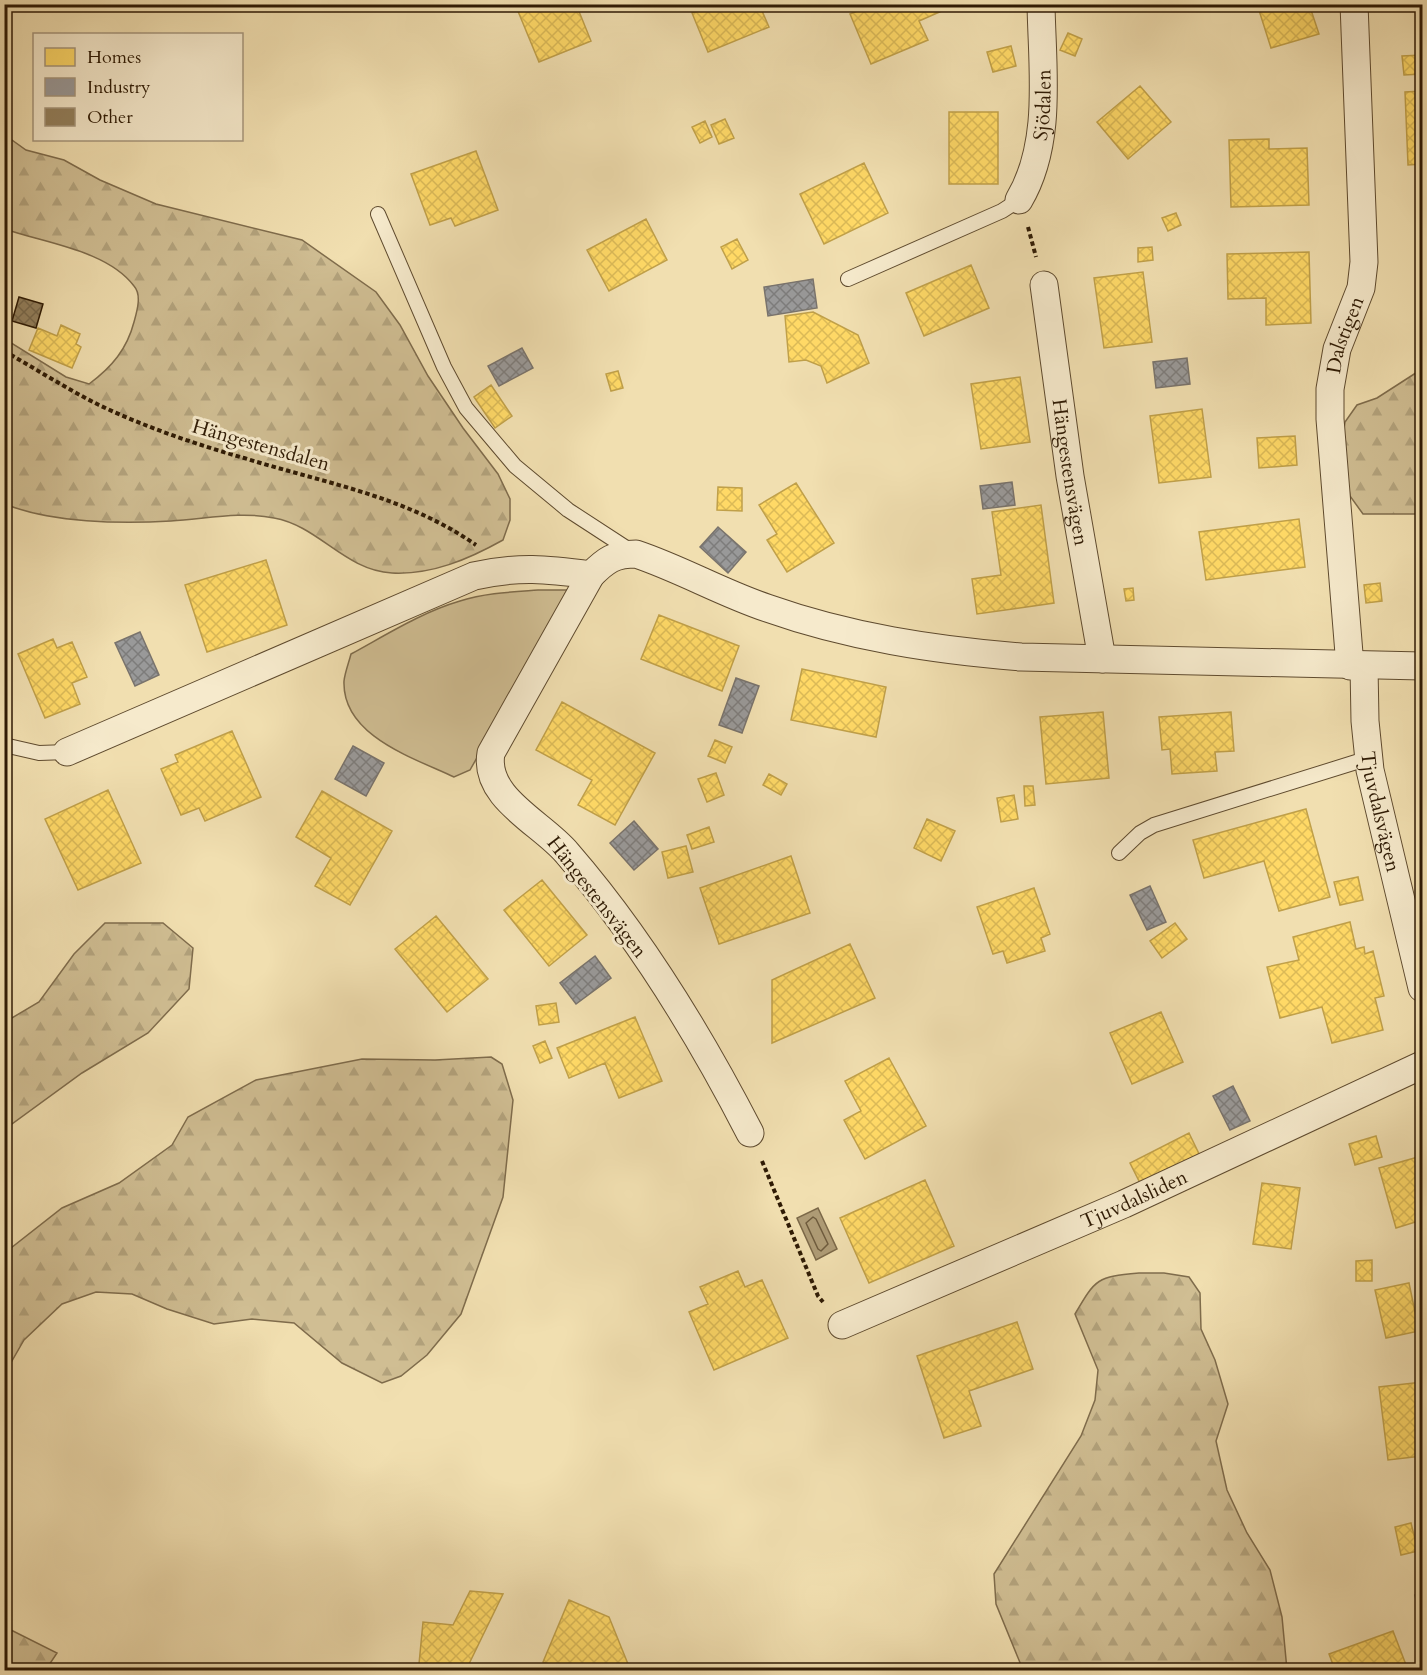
<svg xmlns="http://www.w3.org/2000/svg" width="1427" height="1675" font-family="Cardo,serif">
	<style>
		.green { fill: #d0be93; stroke: #7f6c4c; stroke-width: 1.5 }
		.forest { fill: url(#forest-firs); stroke: #7f6c4c; stroke-width: 1.5 }
		.water { fill: #af9c76; stroke: #7b6848; stroke-width: 1.5 }
		.homes { fill: url(#homes-cross-hatch); stroke: #c0a049; stroke-width: 1.5 }
		.industry { fill: url(#industry-cross-hatch); stroke: #79736c; stroke-width: 1.5 }
		.lines { fill: none; stroke-linecap: round; stroke-linejoin: round }
		.shore { stroke: #6e5b3d; stroke-width: 1.5 }
		.building { fill: url(#building-cross-hatch); stroke: #2e1a04; stroke-width: 1.5 }
		.service-casing { stroke: #5f4b2f; stroke-width: 16 }
		.minor-casing { stroke: #5f4b2f; stroke-width: 29 }
		.path { stroke: #2e1a04; stroke-width: 4; stroke-dasharray: 4.5 3; stroke-linecap: butt }
		.service { stroke: #f6eacc; stroke-width: 14 }
		.minor { stroke: #f6eacc; stroke-width: 27 }
		.labels { text-anchor: middle; dominant-baseline: central; stroke-width: 6; stroke-linejoin: round; paint-order: stroke }
		.street-label { font-size: 20px; fill: #2e1a04; stroke: #f6eacc }
	</style>
	<defs>
		<pattern id="forest-firs" width="22" height="20" patternUnits="userSpaceOnUse" patternTransform="scale(1.5)"><rect width="22" height="20" fill="#d0be93"/><path d="M5 1l3.5 6h-7zM16 11l3.5 6h-7z" fill="#b3a37d"/></pattern>
		<pattern id="homes-cross-hatch" width="8" height="8" patternUnits="userSpaceOnUse" patternTransform="scale(1.5)"><rect width="8" height="8" fill="#ffd966"/><path d="M0 0l8 8M0 8l8-8" fill="none" stroke="#dbba57"/></pattern>
		<pattern id="industry-cross-hatch" width="8" height="8" patternUnits="userSpaceOnUse" patternTransform="scale(1.5)"><rect width="8" height="8" fill="#999"/><path d="M0 0l8 8M0 8l8-8" fill="none" stroke="#7d7c7b"/></pattern>
		<pattern id="building-cross-hatch" width="8" height="8" patternUnits="userSpaceOnUse" patternTransform="scale(1.5)"><rect width="8" height="8" fill="#93805d"/><path d="M0 0l8 8M0 8l8-8" fill="none" stroke="#78684b"/></pattern>
	</defs>
	<rect width="100%" height="100%" fill="#f1dfb0"/>
	<filter id="stains"><feTurbulence type="fractalNoise" baseFrequency=".00333" numOctaves="4"/><feColorMatrix values="0 0 0 0 .2 0 0 0 0 .09 0 0 0 0 .02 0 0 0 .5 -.17"/></filter>
	<radialGradient id="worn" r=".72"><stop offset=".6" stop-color="#630" stop-opacity="0"/><stop offset="1" stop-color="#630" stop-opacity=".3"/></radialGradient>
	<path class="green" d="M 538,590 L 572,590 L 470,770 L 454,777 C 414,758 342,736 344,681 C 345,672 349,662 351,654 C 386,635 422,612 460,601 C 486,593 512,592 538,590 Z"/>
	<path class="forest" d="M 5,135 L 26,150 L 64,160 L 100,180 L 156,204 L 302,240 L 376,292 L 400,325 L 428,376 L 463,428 L 498,474 L 510,499 L 510,520 L 503,540 C 469,559 432,575 392,573 C 344,570 319,526 274,518 C 240,511 206,519 171,521 C 121,524 51,523 5,504 L 5,339 L 66,377 L 89,384 C 112,367 127,349 134,322 C 137,311 142,295 134,286 C 107,250 44,243 5,229 Z
		M 1422,369 L 1422,514 L 1363,514 L 1350,496 L 1342,442 L 1345,422 L 1357,405 L 1377,398 Z
		M 4,811 C 11,826 12,844 5,858 Z
		M 105,923 L 163,923 L 193,948 L 189,989 L 148,1033 L 82,1073 L 5,1129 L 5,1022 L 39,1002 L 74,954 Z
		M 491,1057 L 502,1064 L 513,1100 L 503,1197 L 461,1314 L 427,1355 L 401,1376 L 382,1383 L 342,1363 L 294,1323 L 252,1319 L 214,1324 L 167,1309 L 132,1294 L 96,1292 L 62,1304 L 24,1340 L 5,1373 L 5,1257 L 11,1248 L 62,1208 L 119,1183 L 172,1145 L 188,1117 L 256,1080 L 362,1059 L 435,1060 Z
		M 1139,1273 L 1164,1273 L 1189,1277 L 1200,1293 L 1201,1329 L 1215,1360 L 1228,1404 L 1216,1441 L 1227,1490 L 1247,1533 L 1270,1570 L 1282,1617 L 1287,1670 L 1023,1670 L 996,1604 L 994,1574 L 1081,1436 L 1095,1400 L 1098,1370 L 1075,1314 C 1096,1278 1097,1277 1139,1273 Z
		M 5,1627 L 57,1653 L 47,1668 L 5,1670 Z"/>
	<path class="water" d="M 818,1208 L 837,1249 L 816,1260 L 797,1218 Z"/>
	<path class="homes" d="M 515,4 L 576,4 L 591,41 L 539,62 Z
		M 713,4 L 759,4 L 769,27 L 708,52 L 692,13 Z
		M 874,4 L 947,4 L 949,8 L 919,21 L 928,40 L 871,64 L 850,14 Z
		M 1257,4 L 1309,4 L 1319,34 L 1271,48 Z
		M 1068,33 L 1082,39 L 1075,56 L 1060,50 Z
		M 1011,46 L 1016,66 L 993,72 L 987,52 Z
		M 1422,55 L 1422,74 L 1404,75 L 1402,56 Z
		M 1140,86 L 1171,122 L 1128,159 L 1097,122 Z
		M 1422,91 L 1422,164 L 1408,165 L 1405,92 Z
		M 949,112 L 998,112 L 998,184 L 949,184 Z
		M 725,119 L 734,138 L 719,144 L 711,125 Z
		M 705,121 L 712,137 L 700,143 L 692,127 Z
		M 1269,139 L 1269,149 L 1307,148 L 1309,205 L 1231,207 L 1229,140 Z
		M 476,151 L 498,210 L 455,226 L 451,218 L 430,225 L 411,174 Z
		M 864,163 L 888,213 L 824,244 L 800,194 Z
		M 1176,213 L 1181,225 L 1168,231 L 1162,218 Z
		M 646,219 L 667,260 L 609,291 L 587,250 Z
		M 737,239 L 748,260 L 732,269 L 721,247 Z
		M 1152,247 L 1153,260 L 1138,262 L 1138,248 Z
		M 1309,252 L 1311,323 L 1266,325 L 1266,298 L 1228,299 L 1227,254 Z
		M 971,265 L 989,308 L 924,336 L 906,293 Z
		M 1143,272 L 1152,342 L 1104,348 L 1094,278 Z
		M 813,312 L 858,335 L 869,363 L 827,383 L 821,366 L 806,360 L 789,362 L 785,316 Z
		M 61,325 L 80,334 L 76,344 L 81,347 L 72,368 L 29,350 L 38,328 L 57,336 Z
		M 618,371 L 623,388 L 611,391 L 606,374 Z
		M 1020,377 L 1030,442 L 981,449 L 971,384 Z
		M 491,385 L 512,416 L 495,428 L 474,397 Z
		M 1202,409 L 1211,477 L 1159,483 L 1150,416 Z
		M 1295,436 L 1297,465 L 1259,468 L 1257,438 Z
		M 796,483 L 834,543 L 787,572 L 767,540 L 777,534 L 759,505 Z
		M 718,487 L 742,488 L 742,511 L 717,510 Z
		M 1041,505 L 1054,603 L 977,614 L 972,579 L 1001,575 L 992,512 Z
		M 1299,519 L 1305,567 L 1206,580 L 1199,532 Z
		M 266,560 L 287,625 L 207,652 L 185,585 Z
		M 1380,583 L 1382,601 L 1366,603 L 1364,585 Z
		M 1133,588 L 1134,600 L 1126,601 L 1124,589 Z
		M 659,615 L 739,646 L 722,691 L 641,659 Z
		M 53,639 L 57,648 L 72,642 L 87,677 L 72,683 L 80,704 L 45,718 L 18,654 Z
		M 802,669 L 886,687 L 876,737 L 791,720 Z
		M 562,702 L 655,753 L 615,825 L 578,805 L 592,780 L 536,750 Z
		M 1103,712 L 1109,778 L 1046,784 L 1040,717 Z
		M 1231,712 L 1234,751 L 1215,752 L 1217,771 L 1172,774 L 1170,749 L 1162,750 L 1159,717 Z
		M 232,731 L 261,797 L 205,821 L 199,808 L 181,815 L 161,769 L 178,762 L 175,755 Z
		M 715,740 L 732,747 L 725,763 L 708,756 Z
		M 716,773 L 724,795 L 707,802 L 698,779 Z
		M 769,774 L 787,784 L 781,795 L 763,785 Z
		M 1024,786 L 1033,786 L 1035,805 L 1025,806 Z
		M 108,790 L 141,863 L 78,890 L 45,819 Z
		M 322,791 L 392,831 L 350,905 L 315,886 L 331,858 L 296,837 Z
		M 1014,795 L 1018,819 L 1001,822 L 997,798 Z
		M 1306,809 L 1330,897 L 1279,911 L 1264,861 L 1204,878 L 1193,840 Z
		M 927,819 L 955,831 L 941,861 L 914,848 Z
		M 709,827 L 714,842 L 692,849 L 687,835 Z
		M 686,846 L 693,872 L 668,878 L 662,852 Z
		M 791,856 L 810,913 L 719,944 L 700,888 Z
		M 1358,877 L 1363,900 L 1340,905 L 1334,882 Z
		M 542,880 L 587,935 L 549,966 L 504,910 Z
		M 1034,888 L 1050,934 L 1041,938 L 1045,951 L 1007,963 L 1003,951 L 993,954 L 977,907 Z
		M 436,916 L 488,979 L 447,1012 L 395,949 Z
		M 1350,922 L 1356,949 L 1364,947 L 1365,954 L 1373,951 L 1384,996 L 1375,998 L 1383,1030 L 1332,1043 L 1322,1007 L 1280,1018 L 1267,967 L 1299,960 L 1293,937 Z
		M 1175,923 L 1187,939 L 1162,958 L 1150,941 Z
		M 850,944 L 875,998 L 772,1043 L 772,980 Z
		M 556,1003 L 559,1022 L 539,1025 L 536,1006 Z
		M 1161,1012 L 1183,1062 L 1132,1084 L 1110,1033 Z
		M 635,1017 L 662,1081 L 619,1098 L 605,1063 L 569,1078 L 557,1048 Z
		M 545,1041 L 552,1058 L 540,1063 L 533,1046 Z
		M 889,1058 L 926,1126 L 865,1159 L 844,1120 L 861,1111 L 845,1081 Z
		M 1189,1133 L 1201,1158 L 1142,1187 L 1130,1163 Z
		M 1376,1136 L 1382,1157 L 1355,1165 L 1349,1144 Z
		M 1418,1157 L 1422,1174 L 1422,1220 L 1396,1228 L 1379,1168 Z
		M 925,1180 L 954,1246 L 869,1283 L 840,1218 Z
		M 1262,1183 L 1300,1188 L 1291,1249 L 1253,1244 Z
		M 1372,1260 L 1372,1281 L 1356,1281 L 1356,1261 Z
		M 738,1271 L 745,1287 L 762,1280 L 788,1338 L 714,1370 L 689,1312 L 708,1304 L 700,1287 Z
		M 1409,1283 L 1419,1331 L 1386,1338 L 1375,1290 Z
		M 1017,1322 L 1033,1369 L 969,1391 L 981,1426 L 944,1438 L 917,1356 Z
		M 1422,1382 L 1422,1456 L 1388,1460 L 1379,1387 Z
		M 1411,1523 L 1418,1551 L 1401,1555 L 1395,1527 Z
		M 470,1591 L 503,1594 L 467,1668 L 419,1664 L 423,1622 L 453,1625 Z
		M 569,1600 L 609,1617 L 628,1664 L 611,1670 L 564,1670 L 543,1662 Z
		M 1393,1631 L 1408,1670 L 1335,1670 L 1329,1654 Z"/>
	<path class="industry" d="M 813,279 L 817,308 L 768,316 L 764,287 Z
		M 522,348 L 533,368 L 499,386 L 488,366 Z
		M 1187,358 L 1190,384 L 1156,388 L 1153,362 Z
		M 1012,482 L 1015,505 L 983,509 L 980,486 Z
		M 718,527 L 746,552 L 728,573 L 700,547 Z
		M 140,632 L 159,675 L 135,686 L 115,643 Z
		M 736,678 L 759,686 L 742,733 L 719,725 Z
		M 353,746 L 384,763 L 366,796 L 335,779 Z
		M 634,821 L 658,849 L 634,870 L 610,843 Z
		M 1150,886 L 1166,922 L 1147,930 L 1130,895 Z
		M 595,956 L 611,978 L 576,1004 L 560,983 Z
		M 1233,1086 L 1250,1121 L 1230,1130 L 1213,1096 Z
		M 1422,1593 L 1422,1626 L 1415,1595 Z"/>
	<g class="lines">
		<path class="shore" d="M 813,1217 L 816,1219 L 828,1244 L 821,1251 L 818,1249 L 806,1223 Z"/>
	</g>
	<path class="building" d="M 19,297 L 43,304 L 36,328 L 12,321 Z"/>
	<g class="lines">
		<defs>
			<path id="service" d="M 378,214 L 444,367 L 466,408 L 515,466 L 568,510 L 631,551
				M 848,279 L 1002,211 L 1019,200
				M 4,745 L 39,753 L 67,752
				M 1119,853 L 1140,833 L 1154,825 L 1369,758"/>
			<g id="minor">
				<path id="s1" d="M 1019,200 C 1053,143 1042,68 1041,4"/>
				<path id="s2" d="M 1044,285 L 1070,476 L 1102,659"/>
				<path id="s3" d="M 1350,666 L 1330,419 L 1330,389 L 1337,349 L 1361,288 L 1364,262 L 1354,4"/>
				<path id="s4" d="M 1364,666 L 1365,721 L 1370,770 L 1422,988"/>
				<path d="M 67,752 L 474,576 C 519,566 546,569 591,575"/>
				<path d="M 750,1133 C 699,1034 640,937 567,853 C 542,823 483,798 491,753 L 591,575 C 606,560 614,554 636,554 C 681,569 722,593 767,608 C 849,637 934,650 1021,657 L 1422,666"/>
				<path id="s5" d="M 842,1325 L 1124,1204 L 1422,1065"/>
			</g>
		</defs>
		<use href="#service" class="service-casing"/>
		<use href="#minor" class="minor-casing"/>
		<path class="path" d="M 1028,227 L 1036,257
			M 4,351 C 36,369 67,389 99,405 C 145,427 195,444 244,458 C 324,483 406,496 476,545
			M 762,1161 L 818,1296 L 823,1302"/>
		<use href="#service" class="service"/>
		<use href="#minor" class="minor"/>
	</g>
	<g class="labels">
		<g class="street-label">
			<text stroke="none"><textPath href="#s1" startOffset="99">Sjödalen</textPath></text>
			<text stroke="none"><textPath href="#s3" startOffset="334">Dalstigen</textPath></text>
			<text transform="translate(261 445) rotate(16)">Hängestensdalen</text>
			<text stroke="none"><textPath href="#s2" startOffset="189">Hängestensvägen</textPath></text>
			<text stroke="none"><textPath href="#s4" startOffset="147">Tjuvdalsvägen</textPath></text>
			<text transform="translate(597 897) rotate(52)">Hängestensvägen</text>
			<text stroke="none"><textPath href="#s5" startOffset="318">Tjuvdalsliden</textPath></text>
		</g>
	</g>
	<rect width="1427" height="1675" fill="none" stroke="#f1dfb0" stroke-width="24"/>
	<rect x="6" y="6" width="1415" height="1663" fill="none" stroke="#2e1a04" stroke-width="3"/>
	<rect x="12" y="12" width="1403" height="1651" fill="none" stroke="#2e1a04" stroke-width="1.5"/>
	<rect x="33" y="33" width="210" height="108" fill="#f6eacc" stroke="#a6977c" stroke-width="1.5"/>
	<rect x="45" y="48" width="30" height="18" fill="#ffd966" stroke="#a6977c" stroke-width="1.5"/>
	<text x="87" y="63" font-size="18" fill="#2e1a04">Homes</text>
	<rect x="45" y="78" width="30" height="18" fill="#999999" stroke="#a6977c" stroke-width="1.5"/>
	<text x="87" y="93" font-size="18" fill="#2e1a04">Industry</text>
	<rect x="45" y="108" width="30" height="18" fill="#93805d" stroke="#a6977c" stroke-width="1.5"/>
	<text x="87" y="123" font-size="18" fill="#2e1a04">Other</text>
	<rect width="100%" height="100%" filter="url(#stains)"/>
	<rect width="100%" height="100%" fill="url(#worn)"/>
</svg>
